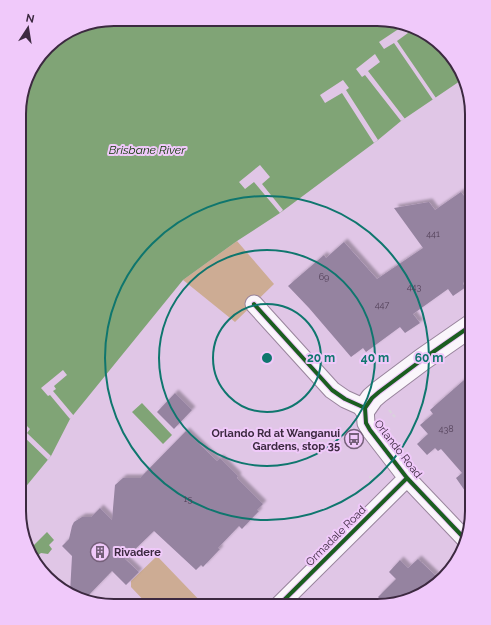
<svg xmlns="http://www.w3.org/2000/svg" width="491" height="625" font-family="Raleway,sans-serif">
	<style>
		.green { fill: #cdac94 }
		.water { fill: #80a476 }
		.pier { fill: #e0c6e6 }
		.building { fill: #9583a0; filter: url(#shadow) }
		.lines { fill: none; stroke-linecap: round; stroke-linejoin: round }
		.street-casing { stroke: #98849c; stroke-width: 19 }
		.secondary-casing { stroke: #98849c; stroke-width: 24 }
		.path { stroke: #dad2dd; stroke-width: 2.5; stroke-dasharray: 4 2; stroke-linecap: butt }
		.street { stroke: #faf6fb; stroke-width: 17 }
		.secondary { stroke: #faf6fb; stroke-width: 22 }
		.cycleway-casing { stroke: #f0c9fa; stroke-width: 6 }
		.cycleway { stroke: #1b5e20; stroke-width: 4 }
		.ring { fill: none; stroke: #0f766e; stroke-width: 2 }
		.labels { text-anchor: middle; dominant-baseline: central; stroke-width: 4; stroke-linejoin: round; paint-order: stroke }
		.number-label { font-size: 9px; fill: #524058 }
		.poi-label { font-size: 11px; font-weight: bold; fill: #3c2940; stroke: #f0c9fa; text-anchor: end }
		.street-label { font-size: 11px; fill: #3c2940; stroke: #f0c9fa }
		.water-label { font-size: 12px; font-style: italic; fill: #0a3500; stroke: #f0c9fa }
		.rim { fill: none; stroke: #3c2940; stroke-width: 2 }
		.centre { fill: #0f766e; stroke: #f0c9fa; stroke-width: 2 }
		.ring-label { font-size: 12px; text-anchor: middle; font-weight: bold; fill: #0f766e; stroke: #f0c9fa; stroke-width: 4; stroke-linejoin: round; paint-order: stroke }
	</style>
	<defs>
		<filter id="shadow"><feDropShadow dx="3.5" dy="-3.5" stdDeviation="1" flood-color="#0004"/></filter>
	</defs>
	<rect width="100%" height="100%" fill="#e0c6e6"/>
	<path class="green" d="M 237,241 L 274,284 L 235,322 L 183,280 Z
		M 157,556 L 205,606 L 149,606 L 131,587 L 131,581 Z"/>
	<path class="water" d="M 390,20 L 430,35 L 459,67 L 463,79 L 401,121 L 378,140 L 280,213 L 237,241 L 183,280 L 70,419 L 51,456 L 19,495 L 20,101 L 32,67 L 51,42 L 83,24 Z
		M 142,403 L 172,435 L 163,444 L 132,412 Z
		M 47,532 L 54,540 L 49,545 L 52,549 L 48,554 L 41,553 L 36,557 L 29,550 Z"/>
	<path class="pier" d="M 403,26 L 408,33 L 397,41 L 436,98 L 433,100 L 394,43 L 384,49 L 379,42 Z
		M 375,54 L 380,62 L 368,71 L 405,119 L 401,121 L 365,75 L 362,77 L 356,69 Z
		M 343,80 L 349,88 L 346,90 L 378,140 L 374,143 L 342,93 L 325,103 L 320,95 Z
		M 260,165 L 270,177 L 262,184 L 283,210 L 280,213 L 254,182 L 245,189 L 239,182 Z
		M 63,370 L 67,375 L 54,386 L 56,389 L 53,391 L 74,416 L 70,419 L 50,395 L 48,396 L 41,388 Z
		M 23,422 L 30,429 L 27,433 L 51,456 L 48,460 L 22,435 L 19,438 L 19,426 Z"/>
	<path class="building" d="M 461,192 L 472,206 L 472,261 L 463,284 L 466,287 L 453,296 L 448,289 L 413,314 L 420,323 L 405,333 L 400,327 L 366,352 L 363,348 L 351,357 L 309,308 L 288,286 L 324,255 L 326,258 L 344,242 L 377,279 L 423,248 L 394,208 L 429,202 L 435,210 Z
		M 472,373 L 472,501 L 456,478 L 462,473 L 441,449 L 438,451 L 435,448 L 427,455 L 417,444 L 428,434 L 420,425 L 433,414 L 430,410 Z
		M 175,393 L 192,410 L 174,429 L 157,412 Z
		M 186,431 L 217,461 L 220,458 L 238,476 L 237,478 L 263,504 L 257,510 L 259,511 L 242,529 L 239,526 L 218,548 L 220,549 L 203,567 L 201,565 L 196,570 L 154,531 L 125,559 L 139,572 L 126,585 L 112,571 L 86,598 L 70,593 L 72,556 L 62,546 L 69,539 L 72,526 L 74,522 L 82,517 L 91,517 L 100,508 L 112,520 L 115,485 L 123,478 L 140,478 Z
		M 418,559 L 436,576 L 416,596 L 386,605 L 378,597 L 396,579 L 389,572 L 400,560 L 408,568 Z"/>
	<g class="lines">
		<defs>
			<path id="street" d="M 254,304 L 332,390 L 345,399 L 365,408 L 366,423 L 370,430 L 407,478 L 465,539
				M 278,606 L 407,478"/>
			<path id="secondary" d="M 365,408 L 372,398 L 379,392 L 423,359 L 472,325"/>
		</defs>
		<use href="#street" class="street-casing"/>
		<use href="#secondary" class="secondary-casing"/>
		<path class="path" d="M 389,410 L 395,417
			M 369,477 L 379,478"/>
		<use href="#street" class="street"/>
		<use href="#secondary" class="secondary"/>
		<defs>
			<path id="cycleway" d="M 254,304 L 332,390 L 345,399 L 365,408
				M 365,408 L 366,423 L 370,430 L 407,478 L 465,539
				M 365,408 L 372,398 L 379,392 L 423,359 L 472,325
				M 278,606 L 407,478"/>
		</defs>
		<use href="#cycleway" class="cycleway-casing"/>
		<use href="#cycleway" class="cycleway"/>
	</g>
	<g class="ring">
		<circle cx="267" cy="358" r="54"/>
		<circle cx="267" cy="358" r="108"/>
		<circle cx="267" cy="358" r="162"/>
	</g>
	<defs>
		<symbol id="bus-ring" viewBox="-11 -11 22 22"><circle r="9.5" fill="#f0c9fa" stroke="#75607a" stroke-width="1.5"/><path d="M-5-6H5V4H4V6H2V4H-2V6H-4V4H-5ZM-3.5-4V0h7V-4ZM-3.5 1.2v1.5H-2V1.2ZM2 1.2v1.5H3.5V1.2Z" fill="#75607a"/></symbol>
		<symbol id="building-ring" viewBox="-11 -11 22 22"><circle r="9.5" fill="#f0c9fa" stroke="#75607a" stroke-width="1.5"/><path d="M-4-6H4V6H1V3H-1V6H-4ZM-2.5-4.3h1.7v1.8h-1.7ZM.8-4.3h1.7v1.8H.8ZM-2.5-1h1.7V.8h-1.7ZM.8-1h1.7V.8H.8Z" fill="#75607a"/></symbol>
	</defs>
	<g fill-rule="evenodd">
		<use href="#bus-ring" x="343" y="428" width="22" height="22"/>
		<use href="#building-ring" x="89" y="541" width="22" height="22"/>
	</g>
	<g class="labels">
		<g class="number-label">
			<text x="433" y="234">441</text>
			<text x="324" y="277">69</text>
			<text x="414" y="287">443</text>
			<text x="382" y="305">447</text>
			<text x="446" y="429">438</text>
			<text x="188" y="499">15</text>
		</g>
		<g class="poi-label">
			<text x="340" y="433">Orlando Rd at Wanganui<tspan x="340" dy="13">Gardens, stop 35</tspan></text>
			<text x="114" y="552" text-anchor="start">Rivadere</text>
		</g>
		<g class="street-label">
			<text transform="translate(398 449) rotate(52)">Orlando Road</text>
			<text transform="translate(336 536) rotate(-45)">Ormadale Road</text>
		</g>
		<g class="water-label">
			<text x="147" y="150">Brisbane River</text>
		</g>
	</g>
	<path d="M0 0H491V625H0ZM114 26H377A88 88 0 0 1 465 114V511A88 88 0 0 1 377 599H114A88 88 0 0 1 26 511V114A88 88 0 0 1 114 26Z" fill="#f0c9fa" fill-rule="evenodd"/>
	<path class="rim" d="M114 26H377A88 88 0 0 1 465 114V511A88 88 0 0 1 377 599H114A88 88 0 0 1 26 511V114A88 88 0 0 1 114 26Z"/>
	<circle cx="267" cy="358" r="6" class="centre"/>
	<g class="ring-label">
		<text x="321" y="362">20 m</text>
		<text x="375" y="362">40 m</text>
		<text x="429" y="362">60 m</text>
	</g>
	<g transform="translate(28 28) rotate(12)" stroke="#f0c9fa" stroke-width="3" paint-order="stroke">
	<path d="M0-3L7 15L0 10L-7 15Z" fill="#3c2940"/>
	<text y="-6" font-size="11" font-weight="bold" text-anchor="middle" fill="#3c2940">N</text>
	</g>
</svg>
